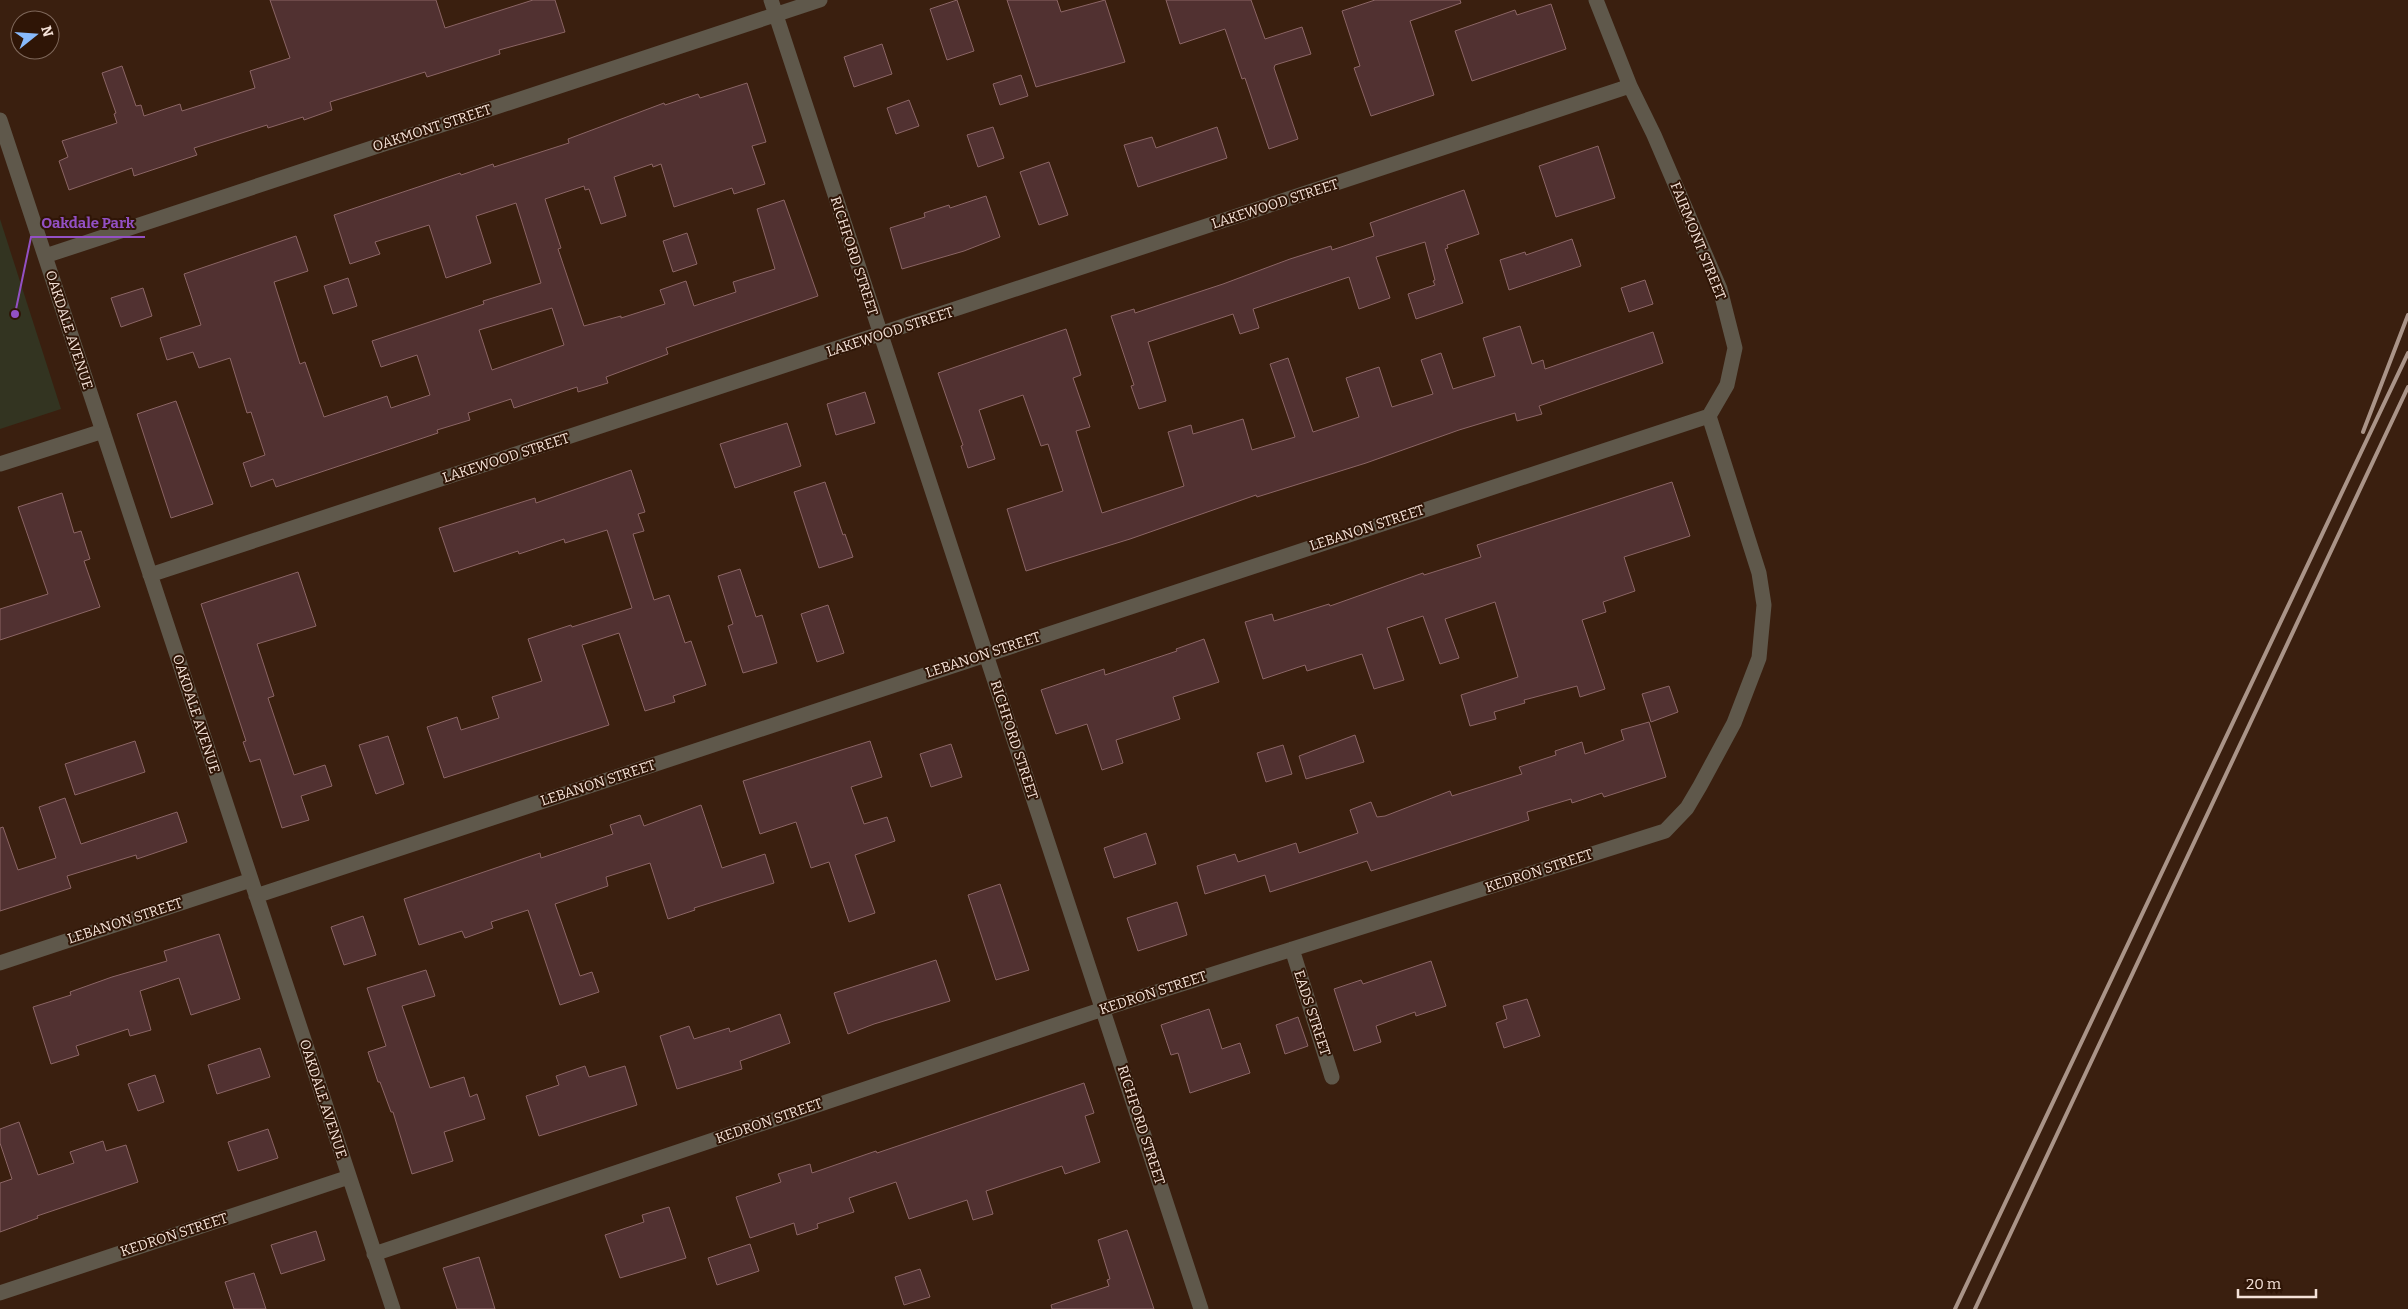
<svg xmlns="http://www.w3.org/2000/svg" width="2408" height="1309" font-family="Bitter,serif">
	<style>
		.green { fill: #333421 }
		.building { fill: #513131; stroke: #8b6565; fill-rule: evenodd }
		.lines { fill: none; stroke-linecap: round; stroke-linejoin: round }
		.minor { stroke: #5f584b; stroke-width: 15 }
		.rail { stroke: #aa9488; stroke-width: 4 }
		.labels { text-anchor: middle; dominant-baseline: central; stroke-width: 4; stroke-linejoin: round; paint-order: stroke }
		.street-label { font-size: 14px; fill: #f5e2d8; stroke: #2f1506 }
		.leader { fill: none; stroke: #9350c4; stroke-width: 2 }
		.callout-dot { fill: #9350c4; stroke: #2f1506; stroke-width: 2 }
		.callout-label { font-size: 15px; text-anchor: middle; font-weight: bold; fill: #9350c4; stroke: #2f1506; stroke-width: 4; stroke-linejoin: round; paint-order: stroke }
	</style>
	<rect width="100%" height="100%" fill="#3a1f0f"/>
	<path class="green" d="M 0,219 L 61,409 L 0,429 Z"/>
	<path class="building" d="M 270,0 L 436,0 L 445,28 L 533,0 L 555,0 L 565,32 L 499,50 L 500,54 L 427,77 L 425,72 L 330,102 L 332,110 L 304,120 L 303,117 L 268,128 L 267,125 L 194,148 L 197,155 L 134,176 L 132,168 L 69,190 L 59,161 L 68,157 L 62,141 L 117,123 L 114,114 L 116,113 L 102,73 L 122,66 L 136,106 L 141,105 L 144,116 L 180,104 L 182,111 L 255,88 L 250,71 L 290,58 Z
		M 957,0 L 974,51 L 947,60 L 930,9 Z
		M 1007,0 L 1057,0 L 1061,12 L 1105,0 L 1125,62 L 1036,87 Z
		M 1166,0 L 1251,0 L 1265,39 L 1302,27 L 1311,54 L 1275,65 L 1274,68 L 1298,139 L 1269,149 L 1245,78 L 1242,79 L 1225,29 L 1180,44 Z
		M 1375,0 L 1460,0 L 1461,3 L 1410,21 L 1434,95 L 1371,116 L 1354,68 L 1360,66 L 1342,11 Z
		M 1551,4 L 1566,49 L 1472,81 L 1455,31 L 1515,10 L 1517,15 Z
		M 882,44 L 892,74 L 854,87 L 844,57 Z
		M 1021,75 L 1028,96 L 1000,105 L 993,84 Z
		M 747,83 L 766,142 L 752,146 L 765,184 L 734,194 L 732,188 L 674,207 L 661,164 L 653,167 L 652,164 L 614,177 L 626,216 L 601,224 L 589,189 L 585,190 L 584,186 L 545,199 L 561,248 L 558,249 L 584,326 L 621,316 L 621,318 L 665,304 L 660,290 L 686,281 L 694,306 L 736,292 L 733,282 L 775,269 L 757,209 L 784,200 L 818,296 L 666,348 L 668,354 L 606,377 L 608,383 L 578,392 L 577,387 L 514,408 L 511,399 L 468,413 L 470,420 L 437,430 L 438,433 L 276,487 L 273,479 L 251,487 L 243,463 L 265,455 L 251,412 L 247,413 L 230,358 L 199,368 L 193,352 L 167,360 L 160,338 L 201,325 L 184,274 L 296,236 L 308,271 L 274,282 L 300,364 L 305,362 L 324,417 L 387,396 L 391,408 L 430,395 L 417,355 L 381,367 L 372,341 L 484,304 L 483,301 L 541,283 L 516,203 L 476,216 L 491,263 L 446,278 L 429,225 L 375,242 L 380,254 L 350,264 L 334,215 L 460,173 L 461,175 L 493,164 L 494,167 L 569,143 L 568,139 L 664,103 L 665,105 L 698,94 L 700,98 ZM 552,308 L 564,345 L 492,370 L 479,330 Z
		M 909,100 L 919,126 L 896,134 L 887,108 Z
		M 993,127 L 1004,158 L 978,167 L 967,135 Z
		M 1217,127 L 1227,158 L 1138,187 L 1124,145 L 1152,137 L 1156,148 Z
		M 1598,146 L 1615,198 L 1556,217 L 1539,166 Z
		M 1049,162 L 1068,215 L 1039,225 L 1020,172 Z
		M 1464,190 L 1479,234 L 1447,245 L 1448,248 L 1445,249 L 1463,303 L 1416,319 L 1408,294 L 1435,285 L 1433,281 L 1435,280 L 1425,242 L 1399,250 L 1376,257 L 1390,298 L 1359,309 L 1349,277 L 1253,309 L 1259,328 L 1240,334 L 1233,314 L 1148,342 L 1166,401 L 1139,409 L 1131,386 L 1134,385 L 1111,316 L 1134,309 L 1135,313 L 1223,284 L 1290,259 L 1331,246 L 1332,250 L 1374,236 L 1370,223 Z
		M 986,196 L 1000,237 L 964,251 L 902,269 L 890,228 L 925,217 L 924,213 L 949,205 L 950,208 Z
		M 687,233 L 697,264 L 673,272 L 663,241 Z
		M 1572,239 L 1581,266 L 1509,290 L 1500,260 L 1525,252 L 1526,255 Z
		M 348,278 L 357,306 L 333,314 L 324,286 Z
		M 1645,280 L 1653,304 L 1629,312 L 1621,288 Z
		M 143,288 L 152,316 L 121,327 L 111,298 Z
		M 1520,326 L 1532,364 L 1543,360 L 1545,369 L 1653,332 L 1663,363 L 1539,406 L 1542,414 L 1517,421 L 1515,413 L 1459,430 L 1366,463 L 1257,497 L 1256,495 L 1130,539 L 1026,571 L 1007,509 L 1063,491 L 1048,444 L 1041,446 L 1023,395 L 979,410 L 995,459 L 968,468 L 961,446 L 963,445 L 938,373 L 1066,329 L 1081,375 L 1073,378 L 1090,427 L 1076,431 L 1102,513 L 1184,486 L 1168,432 L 1191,425 L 1193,434 L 1243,419 L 1252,450 L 1295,437 L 1270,364 L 1288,358 L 1313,432 L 1359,417 L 1346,378 L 1379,367 L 1392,407 L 1433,394 L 1421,360 L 1441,353 L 1453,389 L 1495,376 L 1483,338 Z
		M 865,392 L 875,423 L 836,435 L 827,404 Z
		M 176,401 L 213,504 L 171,518 L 137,414 Z
		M 787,423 L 801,466 L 735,488 L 720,444 Z
		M 631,470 L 645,512 L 638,514 L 644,531 L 633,534 L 654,600 L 669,595 L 685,643 L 691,641 L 706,685 L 673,696 L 675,702 L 645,711 L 619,633 L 582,645 L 609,725 L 444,778 L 427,727 L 457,717 L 461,730 L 499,718 L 492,697 L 542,681 L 528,639 L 571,625 L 572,627 L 632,608 L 607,530 L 565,543 L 564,539 L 519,554 L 518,551 L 454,572 L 439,528 L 535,498 L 536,503 Z
		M 825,482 L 843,535 L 845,534 L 853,557 L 819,568 L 794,492 Z
		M 1672,482 L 1690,536 L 1624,557 L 1635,591 L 1603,602 L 1606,612 L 1582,620 L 1605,689 L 1580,697 L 1577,686 L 1524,700 L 1525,703 L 1494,712 L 1496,719 L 1470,726 L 1461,695 L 1518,677 L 1495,602 L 1445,619 L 1459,658 L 1440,664 L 1423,616 L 1387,628 L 1404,680 L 1374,689 L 1362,654 L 1307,671 L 1305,665 L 1263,679 L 1245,622 L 1272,614 L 1274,621 L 1329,604 L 1330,606 L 1423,573 L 1424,575 L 1481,557 L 1477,545 Z
		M 62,493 L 74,533 L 81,531 L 90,559 L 84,561 L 100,607 L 0,640 L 0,609 L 48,594 L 18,507 Z
		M 740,569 L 756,617 L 762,615 L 777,663 L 743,673 L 728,626 L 733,624 L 718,576 Z
		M 298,572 L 316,626 L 257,644 L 274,696 L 268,698 L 294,775 L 325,765 L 332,786 L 301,796 L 309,820 L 282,828 L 260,759 L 250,762 L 243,742 L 246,741 L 201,604 Z
		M 828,605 L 844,653 L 817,662 L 801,614 Z
		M 1204,639 L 1219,682 L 1173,697 L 1180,719 L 1116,740 L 1123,763 L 1102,770 L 1087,724 L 1056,734 L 1041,690 L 1104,669 L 1105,675 L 1177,651 L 1176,649 Z
		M 1669,686 L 1678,712 L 1651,722 L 1642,694 Z
		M 1649,722 L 1666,777 L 1604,797 L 1602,793 L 1572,803 L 1571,799 L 1527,812 L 1529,820 L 1371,871 L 1367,861 L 1270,892 L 1265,875 L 1205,894 L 1197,866 L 1235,854 L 1238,862 L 1296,843 L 1299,853 L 1358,833 L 1350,810 L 1371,802 L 1377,817 L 1385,816 L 1450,791 L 1452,796 L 1522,774 L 1519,767 L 1556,755 L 1555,751 L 1582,742 L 1585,754 L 1624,740 L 1621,730 Z
		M 1355,735 L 1364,762 L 1306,779 L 1299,756 Z
		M 388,736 L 404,784 L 376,794 L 359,745 Z
		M 135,741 L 145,772 L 75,795 L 65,764 Z
		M 870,741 L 882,777 L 851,787 L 864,824 L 887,817 L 895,841 L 855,855 L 875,913 L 849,922 L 829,862 L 811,868 L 796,822 L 760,834 L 743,781 Z
		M 951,744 L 962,777 L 931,787 L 920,754 Z
		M 1283,745 L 1292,774 L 1266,782 L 1257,753 Z
		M 65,798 L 81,844 L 177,812 L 187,842 L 137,859 L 136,855 L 67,876 L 71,888 L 0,911 L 0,828 L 3,827 L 18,870 L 56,858 L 39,807 Z
		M 701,805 L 722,868 L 765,854 L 774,883 L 694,908 L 695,910 L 668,919 L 650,863 L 606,877 L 608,886 L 555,904 L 580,976 L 592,972 L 599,992 L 560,1005 L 528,910 L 491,922 L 493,928 L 465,938 L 462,931 L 419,945 L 404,899 L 540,853 L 541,858 L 613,834 L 610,825 L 640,815 L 644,826 Z
		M 1146,833 L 1156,864 L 1114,878 L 1104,848 Z
		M 1000,884 L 1029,970 L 996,980 L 968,895 Z
		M 1177,902 L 1187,935 L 1138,951 L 1127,918 Z
		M 363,916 L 376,955 L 344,965 L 331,927 Z
		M 219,934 L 240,999 L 191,1015 L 179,978 L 140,991 L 151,1030 L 130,1036 L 128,1029 L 76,1046 L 79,1055 L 51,1064 L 33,1007 L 71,995 L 70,992 L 112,977 L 167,961 L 164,951 Z
		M 936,960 L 950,1001 L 874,1024 L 848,1034 L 834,993 Z
		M 1431,961 L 1446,1006 L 1416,1016 L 1415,1012 L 1376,1026 L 1381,1042 L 1354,1051 L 1334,989 L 1361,980 L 1363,984 Z
		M 426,970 L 435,996 L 402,1006 L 430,1088 L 464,1077 L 470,1097 L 477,1094 L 485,1119 L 444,1132 L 453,1161 L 412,1174 L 393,1112 L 391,1112 L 380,1082 L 378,1082 L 368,1052 L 386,1046 L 367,988 Z
		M 1527,999 L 1540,1036 L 1504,1048 L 1496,1023 L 1507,1019 L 1503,1006 Z
		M 1209,1009 L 1222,1049 L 1240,1043 L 1250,1073 L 1190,1093 L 1178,1053 L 1171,1055 L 1161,1025 Z
		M 780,1014 L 790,1043 L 740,1061 L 742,1069 L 677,1089 L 660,1036 L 689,1026 L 694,1039 L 729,1028 L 730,1032 Z
		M 1298,1017 L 1308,1046 L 1285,1054 L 1276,1025 Z
		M 260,1048 L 270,1077 L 217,1094 L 208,1065 Z
		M 585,1066 L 589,1077 L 625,1066 L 637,1105 L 539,1136 L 526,1096 L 559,1085 L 556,1076 Z
		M 155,1075 L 164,1102 L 138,1111 L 128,1084 Z
		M 1084,1083 L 1094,1113 L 1085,1116 L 1100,1162 L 1065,1174 L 1062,1166 L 986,1191 L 993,1214 L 973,1220 L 967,1200 L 909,1219 L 896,1182 L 849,1198 L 854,1212 L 817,1224 L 818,1228 L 797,1235 L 794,1223 L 750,1238 L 736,1197 L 781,1182 L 778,1174 L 810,1164 L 812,1173 L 876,1151 L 877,1153 Z
		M 19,1122 L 38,1175 L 74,1163 L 70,1152 L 103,1141 L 106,1151 L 126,1145 L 138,1182 L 37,1216 L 38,1218 L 0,1232 L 0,1183 L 12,1179 L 0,1143 L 0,1129 Z
		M 268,1129 L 278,1158 L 238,1171 L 228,1142 Z
		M 669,1207 L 686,1258 L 620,1278 L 605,1235 L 644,1222 L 642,1215 Z
		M 1127,1230 L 1154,1309 L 1052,1309 L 1051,1305 L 1109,1286 L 1107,1280 L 1110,1279 L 1098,1240 Z
		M 316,1231 L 325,1260 L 281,1274 L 271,1245 Z
		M 750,1244 L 759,1271 L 717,1285 L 708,1258 Z
		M 479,1257 L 495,1309 L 457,1309 L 443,1268 Z
		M 920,1269 L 930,1297 L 904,1305 L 895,1277 Z
		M 254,1273 L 266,1309 L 234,1309 L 225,1282 Z"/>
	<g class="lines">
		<path class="minor" d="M 771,0 L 1201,1309
			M 0,120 L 393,1309
			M 45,256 L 820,0
			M 0,464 L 103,431
			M 150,575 L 1630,86
			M 256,896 L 1709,416
			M 1292,949 L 1332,1077
			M 0,963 L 251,880
			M 374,1254 L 1103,1009 L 1665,831 L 1687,808 L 1700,786 L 1734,723 L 1759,658 L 1764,605 L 1759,573 L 1709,416 L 1727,385 L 1735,348 L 1720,289 L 1654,135 L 1630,86 L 1596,0
			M 0,1293 L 349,1177"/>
		<path class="rail" d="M 2363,432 L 2408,315
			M 1955,1309 L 2408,353
			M 1975,1309 L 2408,387"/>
	</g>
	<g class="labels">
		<g class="street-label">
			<text transform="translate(432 128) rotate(-18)">OAKMONT STREET</text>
			<text transform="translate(1275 204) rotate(-18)">LAKEWOOD STREET</text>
			<text transform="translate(1698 241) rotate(68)">FAIRMONT STREET</text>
			<text transform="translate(854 256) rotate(72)">RICHFORD STREET</text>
			<text transform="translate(69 330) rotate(72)">OAKDALE AVENUE</text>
			<text transform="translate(890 332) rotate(-18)">LAKEWOOD STREET</text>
			<text transform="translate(506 458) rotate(-18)">LAKEWOOD STREET</text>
			<text transform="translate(1367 528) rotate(-18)">LEBANON STREET</text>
			<text transform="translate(983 655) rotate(-18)">LEBANON STREET</text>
			<text transform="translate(196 714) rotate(72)">OAKDALE AVENUE</text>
			<text transform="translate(1014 740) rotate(72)">RICHFORD STREET</text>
			<text transform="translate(598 783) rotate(-18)">LEBANON STREET</text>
			<text transform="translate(1539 871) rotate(-18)">KEDRON STREET</text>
			<text transform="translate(125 921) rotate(-18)">LEBANON STREET</text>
			<text transform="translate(1153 993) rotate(-18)">KEDRON STREET</text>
			<text transform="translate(1312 1013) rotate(72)">EADS STREET</text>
			<text transform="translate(323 1099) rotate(72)">OAKDALE AVENUE</text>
			<text transform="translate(769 1121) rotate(-19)">KEDRON STREET</text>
			<text transform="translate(1141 1125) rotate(72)">RICHFORD STREET</text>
			<text transform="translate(174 1235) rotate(-18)">KEDRON STREET</text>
		</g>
	</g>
	<path class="leader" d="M15 314L31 237H145"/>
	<circle class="callout-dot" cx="15" cy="314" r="5"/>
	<g class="callout-label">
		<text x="88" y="228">Oakdale Park</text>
	</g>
	<g transform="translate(35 35) rotate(73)"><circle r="24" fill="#2f1506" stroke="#7e675a"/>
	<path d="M0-4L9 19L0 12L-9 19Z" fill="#88bafc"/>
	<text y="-8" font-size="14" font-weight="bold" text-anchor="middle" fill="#f5e2d8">N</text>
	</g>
	<path d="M2238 1289v8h78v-8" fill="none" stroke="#f5e2d8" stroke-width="2.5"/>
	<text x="2246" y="1289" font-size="15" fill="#f5e2d8" stroke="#2f1506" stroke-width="4" paint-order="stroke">20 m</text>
</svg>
